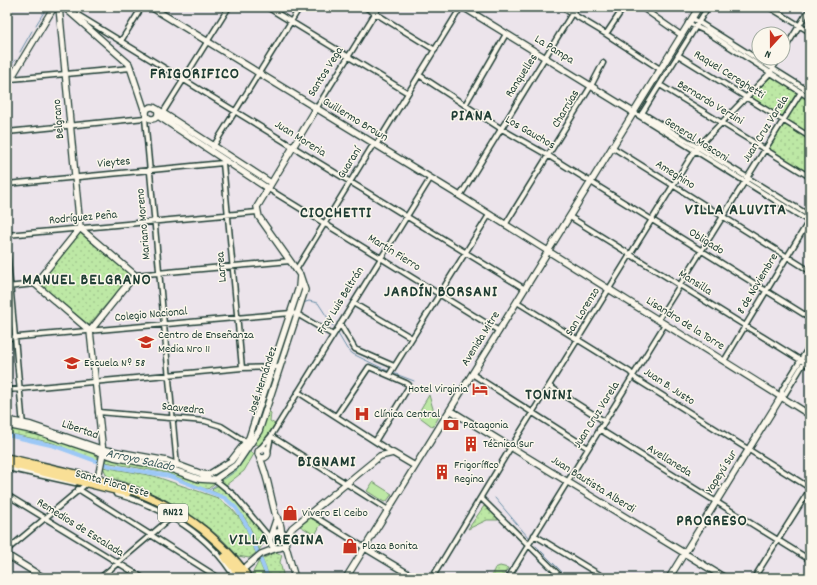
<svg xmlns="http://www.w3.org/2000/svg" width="817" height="585" font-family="Dekko,sans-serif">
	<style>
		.grass { fill: #bde8a5; stroke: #6e926c }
		.park { fill: url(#park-dots); stroke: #6e926c }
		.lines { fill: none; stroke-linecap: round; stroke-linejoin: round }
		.stream { stroke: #6a90a8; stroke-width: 1 }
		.canal { stroke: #9cc8f6; stroke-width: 4 }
		.street-casing { stroke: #1f3d34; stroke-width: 7 }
		.secondary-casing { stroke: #1f3d34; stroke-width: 8 }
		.highway-casing { stroke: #1f3d34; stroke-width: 10 }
		.street { stroke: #fbf7ec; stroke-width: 4 }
		.secondary { stroke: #fbf7ec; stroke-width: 5.5 }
		.highway { stroke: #f9df96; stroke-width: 7 }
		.labels { text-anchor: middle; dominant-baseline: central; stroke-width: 3; stroke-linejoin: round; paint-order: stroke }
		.shield { fill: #fbf7ec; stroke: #61756b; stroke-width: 1 }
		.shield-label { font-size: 11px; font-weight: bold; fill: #1f3d34 }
		.street-label { font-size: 12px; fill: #1f3d34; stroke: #fbf7ec }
		.poi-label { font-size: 12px; fill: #1f3d34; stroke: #fbf7ec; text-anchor: start }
		.water-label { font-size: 13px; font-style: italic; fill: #38595b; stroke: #fbf7ec }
		.district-label { font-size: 16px; font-weight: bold; letter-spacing: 1px; fill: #1f3d34; stroke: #fbf7ec }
	</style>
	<defs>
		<pattern id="park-dots" width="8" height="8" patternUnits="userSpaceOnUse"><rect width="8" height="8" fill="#bde8a5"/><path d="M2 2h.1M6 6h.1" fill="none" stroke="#a2c88f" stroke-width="1.8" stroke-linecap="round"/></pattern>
	</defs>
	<rect width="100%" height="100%" fill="#ece4eb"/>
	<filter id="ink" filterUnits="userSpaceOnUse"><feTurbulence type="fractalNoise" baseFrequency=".025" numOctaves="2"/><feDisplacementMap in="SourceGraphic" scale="8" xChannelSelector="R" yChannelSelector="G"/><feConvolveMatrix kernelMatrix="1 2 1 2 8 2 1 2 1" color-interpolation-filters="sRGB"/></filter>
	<g filter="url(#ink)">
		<path class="grass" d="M 274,369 L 277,370 L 256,434 L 253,433 Z
			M 429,395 L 434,412 L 440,415 L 433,427 L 417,415 Z
			M 268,411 L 271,413 L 270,421 L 275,424 L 260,446 L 256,444 C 256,439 266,418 268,411 Z
			M 248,451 L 254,454 L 244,471 L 226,485 L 220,481 L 220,478 Z
			M 373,482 L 392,494 L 387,501 L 384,502 L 367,491 Z
			M 311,518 L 321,524 L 315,535 L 300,526 Z
			M 259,561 L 266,578 L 254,578 L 252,574 Z"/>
		<path class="park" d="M 772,76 L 797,92 L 782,117 L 751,97 Z
			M 802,95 L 810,100 L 810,135 L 786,120 Z
			M 784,124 L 810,140 L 810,175 L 769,149 Z
			M 80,233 L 131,275 L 89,325 L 39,284 Z
			M 7,427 L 28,431 L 93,453 L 98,457 L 98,462 L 53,443 L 7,433 Z
			M 111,458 L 165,469 L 215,483 L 208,489 L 202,488 L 167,473 L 105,462 L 105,460 Z
			M 103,467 L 154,476 L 218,498 L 231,508 L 239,517 L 246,528 L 256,553 L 249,558 L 238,556 L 221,538 L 202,523 L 166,500 L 139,487 L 107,476 Z
			M 219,485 L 234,497 L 264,534 L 266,540 L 259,550 C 251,525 238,501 212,491 L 213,488 Z
			M 484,506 L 498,518 L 498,520 L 487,520 L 468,529 Z
			M271.5 540a5.5 5.5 0 1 1 11 0a5.5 5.5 0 1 1-11 0Z
			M 276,552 L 282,555 L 280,562 L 284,578 L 270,578 L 262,559 Z
			M 500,566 L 508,568 L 502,578 L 490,578 L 495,568 Z"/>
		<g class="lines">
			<path class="stream" d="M 36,25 L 47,7
				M 20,52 L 32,31
				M 7,72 L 15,60
				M 303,303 L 309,301 L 318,303 L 333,326
				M 337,332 L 347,349 L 353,354 L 390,372
				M 393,373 L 414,381
				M 255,443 L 261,433
				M 220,482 L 237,470 L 250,451
				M 208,491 L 217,484
				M 495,498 L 528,537
				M 536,546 L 568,578"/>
			<path class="canal" d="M 7,435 L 55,446 L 110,466 L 169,476 L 225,498 L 236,508 L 247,526 L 268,578"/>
			<defs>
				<path id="street" d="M 267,7 L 408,93
					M 365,7 L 435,50
					M 561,7 L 606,34 L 660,69
					M 641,7 L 681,35
					M 769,7 L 810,32
					M 73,12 L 525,289
					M 650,13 L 654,7
					M 692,18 L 810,92
					M 688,23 L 705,31 L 810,98
					M 606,34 L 624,7
					M 121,41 L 142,7
					M 783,52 L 810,8
					M 678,55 L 810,137
					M 419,75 L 500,128 L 549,156 L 810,318
					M 11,79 L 131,68
					M 660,85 L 810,177
					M 465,105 L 506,34
					M 316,109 L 379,7
					M 633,112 L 810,222
					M 642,113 L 810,216
					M 162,114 L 229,7
					M 641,115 L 708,7
					M 145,118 L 177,466
					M 7,132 L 145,118
					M 213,147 L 300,7
					M 612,147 L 810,271
					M 223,163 L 242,368
					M 7,184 L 223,163
					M 267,188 L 499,331
					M 460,196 L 576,7
					M 570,217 L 810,366
					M 505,225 L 591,86 L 603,63
					M 7,235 L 257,212
					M 7,249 L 23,426
					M 296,270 L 371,148 L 378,142 L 461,7
					M 135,275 L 290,261
					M 7,287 L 35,284
					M 517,302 L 630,372 L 636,379 L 810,488
					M 353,303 L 412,338
					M 658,320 L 801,92
					M 340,324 L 355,349 L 394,366
					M 7,338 L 291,313 L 297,314 L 333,335
					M 724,361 L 810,219
					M 472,374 L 588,448
					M 389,375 L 489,215
					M 549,386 L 604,421
					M 7,390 L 242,368 L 280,367
					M 298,392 L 393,453
					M 781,397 L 782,390 L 810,345
					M 781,397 L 785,394 L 810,353
					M 98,412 L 205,421 L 221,426 L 246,442
					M 336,416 L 369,367 L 406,383 L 409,385 L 408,388 L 376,440
					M 599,429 L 810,560
					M 271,436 L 388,510
					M 260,449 L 271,436 L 430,179
					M 268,452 L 271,436
					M 7,468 L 75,483
					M 213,478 L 234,495 L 270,538
					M 78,489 L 219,578
					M 116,494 C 163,507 210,535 235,578
					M 7,495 L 143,578
					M 481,498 L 562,578
					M 309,513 L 365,548
					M 534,535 L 605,578
					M 7,550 L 86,484
					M 100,578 L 172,517
					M 432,578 L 511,447 L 695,150 L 770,73 L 779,58
					M 508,578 L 665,324
					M 754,578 L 810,489"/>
				<path id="secondary" d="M 59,7 L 80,228 L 135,275 L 90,331 L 35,284 L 80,228
					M 64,7 L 129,64 L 145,112
					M 151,7 L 460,196 L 810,415
					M 463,7 L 633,112
					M 7,85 L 54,7
					M146 113a6 6 0 1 1 12 0a6 6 0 1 1-12 0Z
					M 157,109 L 271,183
					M 158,116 L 267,188
					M 90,331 L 103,453 L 99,473 L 96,479
					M 450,410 L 725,578
					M 7,420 L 31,425 L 101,449 L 167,461 L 202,474 L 208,475 L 231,461 L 249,438 L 299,287 L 300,275
					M 7,425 L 36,431 L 114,457 L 165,467 L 199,479 L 214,480 L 236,465 L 259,431 L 305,290 L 300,275 L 259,217 L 257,207 L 316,109
					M258 453a5 5 0 1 1 10 0a5 5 0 1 1-10 0Z
					M 259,456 C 268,475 270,496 276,516 C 279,522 282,526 281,533
					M270 540a8 8 0 1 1 16 0a8 8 0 1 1-16 0Z
					M 271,535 L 277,517
					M 285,539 L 292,528 L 380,456 L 393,453 L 415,466
					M 285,543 L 295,578
					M 365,548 L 415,578
					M 7,555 L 44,578
					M 233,578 L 261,554 L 277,548
					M 346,578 L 699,7
					M 669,578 L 781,397"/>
				<path id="highway" d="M 7,458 C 81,476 159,486 216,541 C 228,552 240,564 248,578
					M 7,463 L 127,493
					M 225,557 L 242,578"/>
			</defs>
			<use href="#street" class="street-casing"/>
			<use href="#secondary" class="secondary-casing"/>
			<use href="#highway" class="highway-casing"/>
			<use href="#street" class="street"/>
			<use href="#secondary" class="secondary"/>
			<use href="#highway" class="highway"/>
		</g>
	</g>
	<defs>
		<symbol id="school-bare" viewBox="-9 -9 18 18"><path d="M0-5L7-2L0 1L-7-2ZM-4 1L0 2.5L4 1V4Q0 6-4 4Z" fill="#c8321e" stroke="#fbf7ec" stroke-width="2.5" paint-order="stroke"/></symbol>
		<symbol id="hotel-bare" viewBox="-9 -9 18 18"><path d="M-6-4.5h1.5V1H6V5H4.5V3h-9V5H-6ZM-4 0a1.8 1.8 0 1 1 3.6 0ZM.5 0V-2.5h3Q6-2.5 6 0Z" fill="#c8321e" stroke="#fbf7ec" stroke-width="2.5" paint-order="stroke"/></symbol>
		<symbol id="hospital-bare" viewBox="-9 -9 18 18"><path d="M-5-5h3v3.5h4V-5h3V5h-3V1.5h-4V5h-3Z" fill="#c8321e" stroke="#fbf7ec" stroke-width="2.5" paint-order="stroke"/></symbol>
		<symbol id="bank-bare" viewBox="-9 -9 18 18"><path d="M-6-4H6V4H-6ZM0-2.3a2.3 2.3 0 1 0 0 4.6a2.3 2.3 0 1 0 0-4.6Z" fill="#c8321e" stroke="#fbf7ec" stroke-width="2.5" paint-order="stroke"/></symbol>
		<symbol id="building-bare" viewBox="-9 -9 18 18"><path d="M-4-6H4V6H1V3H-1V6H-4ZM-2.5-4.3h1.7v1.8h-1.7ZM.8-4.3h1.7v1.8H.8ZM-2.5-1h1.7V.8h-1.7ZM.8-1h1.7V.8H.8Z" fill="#c8321e" stroke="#fbf7ec" stroke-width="2.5" paint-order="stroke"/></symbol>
		<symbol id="shop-bare" viewBox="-9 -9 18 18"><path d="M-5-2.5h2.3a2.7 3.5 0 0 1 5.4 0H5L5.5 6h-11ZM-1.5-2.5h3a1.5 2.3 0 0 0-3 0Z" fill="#c8321e" stroke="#fbf7ec" stroke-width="2.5" paint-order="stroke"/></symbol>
	</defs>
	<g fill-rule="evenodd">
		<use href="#school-bare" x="135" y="331" width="22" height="22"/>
		<use href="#school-bare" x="61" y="352" width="22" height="22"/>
		<use href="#hotel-bare" x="469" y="378" width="22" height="22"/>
		<use href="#hospital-bare" x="351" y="403" width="22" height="22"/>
		<use href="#bank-bare" x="440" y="414" width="22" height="22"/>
		<use href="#building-bare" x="460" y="433" width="22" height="22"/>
		<use href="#building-bare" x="431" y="461" width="22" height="22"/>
		<use href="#shop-bare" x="279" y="502" width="22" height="22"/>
		<use href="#shop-bare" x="339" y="535" width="22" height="22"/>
	</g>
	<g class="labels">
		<rect class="shield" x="158" y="504" width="30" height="18" rx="3"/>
		<g class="shield-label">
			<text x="173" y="513">RN22</text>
		</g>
		<g class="street-label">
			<text transform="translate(554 50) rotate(32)">La Pampa</text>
			<text transform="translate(326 72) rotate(-58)">Santos Vega</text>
			<text transform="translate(729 75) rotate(32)">Raquel Cereghetti</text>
			<text transform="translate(522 76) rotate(-57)">Ranquelles</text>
			<text transform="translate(710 103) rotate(31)">Bernardo Verzini</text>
			<text transform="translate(566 109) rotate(-59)">Charrúas</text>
			<text transform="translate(59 119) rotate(-95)">Belgrano</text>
			<text transform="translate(355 120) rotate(31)">Guillermo Brown</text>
			<text transform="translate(766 129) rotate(-58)">Juan Cruz Varela</text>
			<text transform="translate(530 133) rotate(30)">Los Gauchos</text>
			<text transform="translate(300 139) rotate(32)">Juan Moreria</text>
			<text transform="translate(696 140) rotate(32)">General Mosconi</text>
			<text transform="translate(114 163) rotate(-5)">Vieytes</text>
			<text transform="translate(350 163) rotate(-58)">Guaraní</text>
			<text transform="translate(675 175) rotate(32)">Ameghino</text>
			<text transform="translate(83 218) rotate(-5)">Rodríguez Peña</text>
			<text transform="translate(144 224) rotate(-95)">Mariano Moreno</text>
			<text transform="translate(706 242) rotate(32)">Obligado</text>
			<text transform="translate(394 253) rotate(32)">Martín Fierro</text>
			<text transform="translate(222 267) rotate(-95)">Larrea</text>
			<text transform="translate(695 283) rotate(32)">Mansilla</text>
			<text transform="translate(758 284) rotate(-59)">8 de Noviembre</text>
			<text transform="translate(341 301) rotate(-58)">Fray Luis Beltrán</text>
			<text transform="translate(583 312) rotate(-58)">San Lorenzo</text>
			<text transform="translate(151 315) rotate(-5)">Colegio Nacional</text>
			<text transform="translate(685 324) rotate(32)">Lisandro de la Torre</text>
			<text transform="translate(481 339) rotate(-58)">Avenida Mitre</text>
			<text transform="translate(263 381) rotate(-72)">José Hernández</text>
			<text transform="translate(669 387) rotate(33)">Juan B. Justo</text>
			<text transform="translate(183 409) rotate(6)">Saavedra</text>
			<text transform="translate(597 415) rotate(-58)">Juan Cruz Varela</text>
			<text transform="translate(80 430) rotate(19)">Libertad</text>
			<text transform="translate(669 461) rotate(32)">Avellaneda</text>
			<text transform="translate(722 472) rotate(-58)">Yapeyú Sur</text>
			<text transform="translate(112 484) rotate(16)">Santa Flora Este</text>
			<text transform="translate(593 485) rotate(32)">Juan Bautista Alberdi</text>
			<text transform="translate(80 528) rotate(32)">Remedios de Escalada</text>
		</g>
		<g class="poi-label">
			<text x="158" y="335">Centro de Enseñanza<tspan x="158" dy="14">Media Nro 11</tspan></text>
			<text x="84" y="363">Escuela Nº 58</text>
			<text x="468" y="389" text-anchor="end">Hotel Virginia</text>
			<text x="374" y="414">Clínica Central</text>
			<text x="463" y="425">Patagonia</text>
			<text x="483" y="444">Técnica Sur</text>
			<text x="454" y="465">Frigorífico<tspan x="454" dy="14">Regina</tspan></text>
			<text x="302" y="513">Vivero El Ceibo</text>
			<text x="362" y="546">Plaza Bonita</text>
		</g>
		<g class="water-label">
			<text transform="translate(140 461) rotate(12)">Arroyo Salado</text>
		</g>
		<g class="district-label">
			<text x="195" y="74">FRIGORIFICO</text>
			<text x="472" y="116">PIANA</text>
			<text x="736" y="210">VILLA ALUVITA</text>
			<text x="336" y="213">CIOCHETTI</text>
			<text x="87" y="280">MANUEL BELGRANO</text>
			<text x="441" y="292">JARDÍN BORSANI</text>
			<text x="549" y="395">TONINI</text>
			<text x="327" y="462">BIGNAMI</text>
			<text x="712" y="521">PROGRESO</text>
			<text x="277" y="540">VILLA REGINA</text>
		</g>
	</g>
	<rect width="817" height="585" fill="none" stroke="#fbf7ec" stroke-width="24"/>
	<rect x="12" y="12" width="793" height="561" fill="none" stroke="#1f3d34" stroke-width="1.5" filter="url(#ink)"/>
	<g transform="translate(771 46) rotate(201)"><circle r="19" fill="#fbf7ec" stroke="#a3ada2"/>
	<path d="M0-3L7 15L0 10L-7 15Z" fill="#c8321e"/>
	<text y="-6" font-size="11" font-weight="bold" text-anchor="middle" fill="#1f3d34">N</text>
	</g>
</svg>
